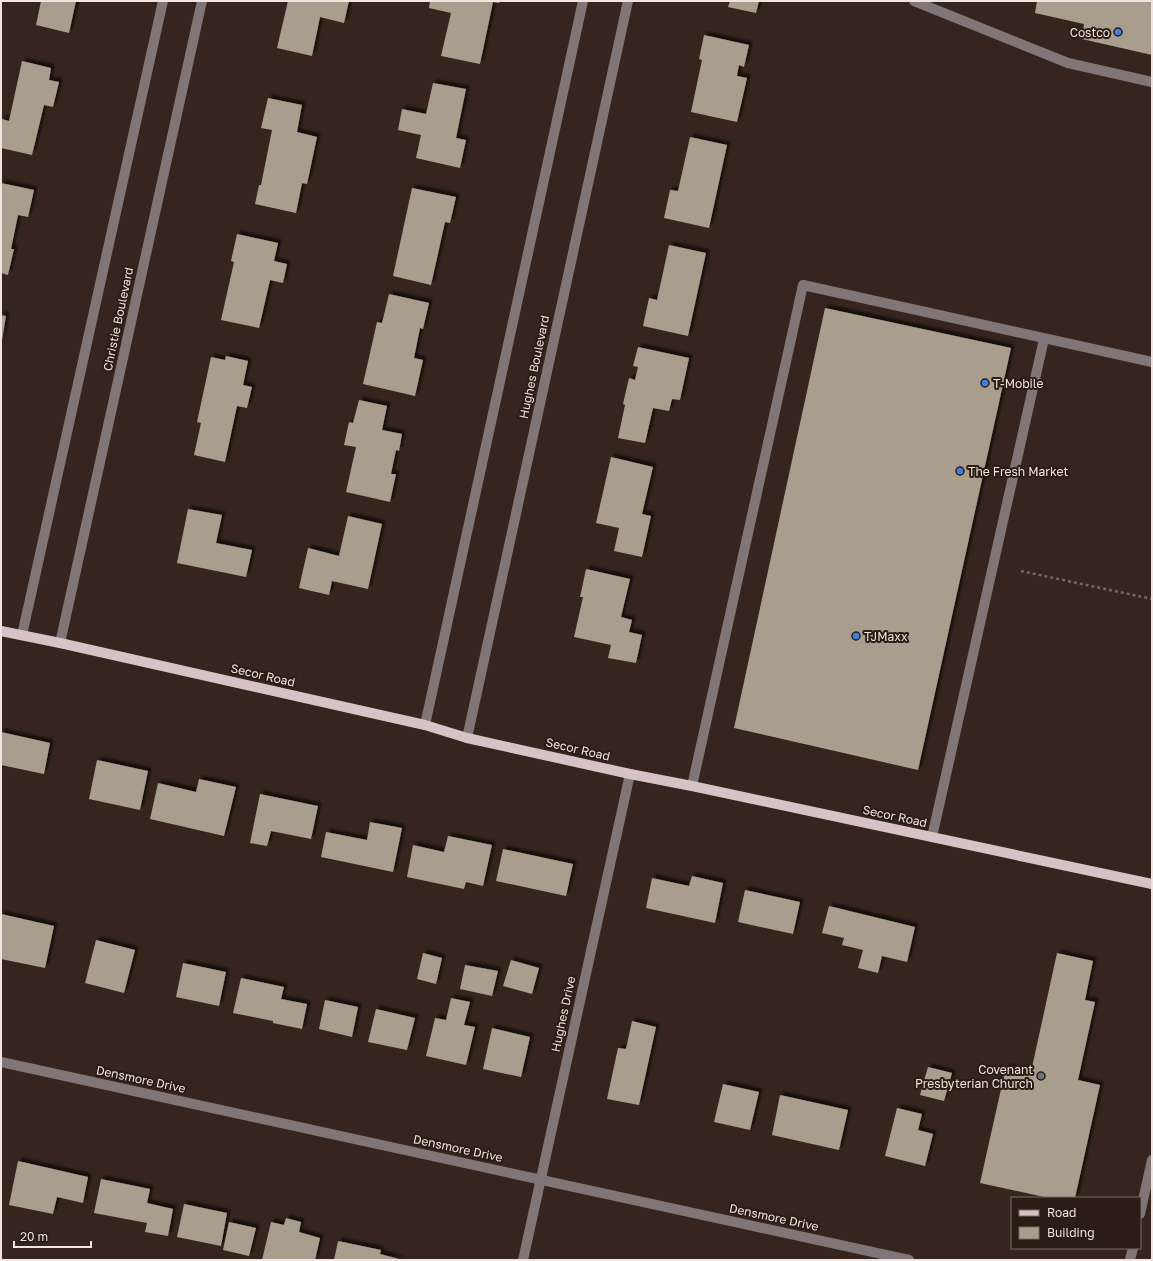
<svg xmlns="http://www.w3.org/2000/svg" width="1153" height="1261" font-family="'Golos Text',sans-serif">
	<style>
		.building { fill: #a99e8d; filter: url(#shadow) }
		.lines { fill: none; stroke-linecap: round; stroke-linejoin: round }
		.path { stroke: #756660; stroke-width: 2.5; stroke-dasharray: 3 3; stroke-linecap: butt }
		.minor { stroke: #807678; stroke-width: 10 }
		.major { stroke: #d7c3c7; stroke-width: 10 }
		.shop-dot { fill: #3f7fe0; stroke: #2b1c15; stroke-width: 1.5 }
		.worship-dot { fill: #6b7280; stroke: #2b1c15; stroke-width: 1.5 }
		.labels { text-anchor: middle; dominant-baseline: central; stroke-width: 4; stroke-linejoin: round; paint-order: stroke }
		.poi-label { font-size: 12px; fill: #efe4df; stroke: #2b1c15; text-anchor: start }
		.street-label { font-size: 12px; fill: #efe4df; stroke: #2b1c15 }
	</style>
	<defs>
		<filter id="shadow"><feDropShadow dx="3.5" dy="-3.5" stdDeviation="1" flood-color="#0009"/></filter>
	</defs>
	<rect width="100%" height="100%" fill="#35251e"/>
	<path class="building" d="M 41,1 L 76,1 L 69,33 L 36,25 Z
		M 288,1 L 349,1 L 344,23 L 320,17 L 312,56 L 277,48 Z
		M 430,1 L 500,1 L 499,3 L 493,2 L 480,64 L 441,56 L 451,13 L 429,8 Z
		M 730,1 L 759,1 L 756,13 L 728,7 Z
		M 1037,1 L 1152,1 L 1152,55 L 1082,39 L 1084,24 L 1035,13 Z
		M 704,35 L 749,45 L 744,67 L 739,65 L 737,76 L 747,78 L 737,122 L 691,112 L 702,60 L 699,59 Z
		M 22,61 L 51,68 L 49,80 L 59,82 L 53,107 L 44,105 L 32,155 L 1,148 L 2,119 L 9,121 Z
		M 433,83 L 466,89 L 456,138 L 466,140 L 460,168 L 416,158 L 421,135 L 398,130 L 402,109 L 426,114 Z
		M 268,98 L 302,105 L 297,132 L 317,137 L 307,184 L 302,183 L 296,213 L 255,204 L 259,185 L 261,185 L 272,130 L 261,128 Z
		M 690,137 L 727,145 L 709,228 L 664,218 L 670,190 L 678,191 Z
		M 1,183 L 34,190 L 28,217 L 18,215 L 11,249 L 14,249 L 8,275 L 1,273 Z
		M 412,188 L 456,197 L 450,223 L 445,222 L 431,285 L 393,276 Z
		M 237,234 L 278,243 L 274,261 L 287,264 L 283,283 L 270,280 L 259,328 L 221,320 L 234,262 L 231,261 Z
		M 669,245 L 706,253 L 688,336 L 643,326 L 649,298 L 657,300 Z
		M 389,294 L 429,303 L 423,329 L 420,328 L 414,358 L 423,360 L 415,396 L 363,384 L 377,322 L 382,323 Z
		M 825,308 L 1011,348 L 918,770 L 734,728 Z
		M 1,315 L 6,316 L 2,340 L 1,339 Z
		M 638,347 L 689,358 L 680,400 L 672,399 L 669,411 L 653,408 L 645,443 L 618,438 L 625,405 L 623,404 L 629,378 L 635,380 L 638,367 L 633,366 Z
		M 226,356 L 248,361 L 243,385 L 252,387 L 247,408 L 237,406 L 225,462 L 194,455 L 201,423 L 197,422 L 211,357 L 225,360 Z
		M 359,400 L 387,406 L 382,430 L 402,434 L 399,451 L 396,450 L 391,474 L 396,474 L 390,502 L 346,492 L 356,447 L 344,445 L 349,422 L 353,423 Z
		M 611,457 L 653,467 L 642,514 L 651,516 L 642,557 L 614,551 L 619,528 L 596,523 Z
		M 188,509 L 222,515 L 216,543 L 252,550 L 246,577 L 177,563 Z
		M 348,516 L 382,524 L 368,589 L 332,581 L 329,595 L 299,588 L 308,548 L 339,556 Z
		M 586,569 L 630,579 L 621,617 L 632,620 L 629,632 L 642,635 L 636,663 L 608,658 L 611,645 L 574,637 L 583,597 L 580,597 Z
		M 1,732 L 50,743 L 44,774 L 1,765 Z
		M 97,760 L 148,771 L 140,810 L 89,799 Z
		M 199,779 L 236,787 L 224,836 L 150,819 L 158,783 L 196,792 Z
		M 260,794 L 318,806 L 311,839 L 271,831 L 267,846 L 250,843 Z
		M 370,822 L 402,828 L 393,872 L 321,857 L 326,832 L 367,840 Z
		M 448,836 L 492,845 L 483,886 L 466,882 L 464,889 L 407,877 L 413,845 L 444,852 Z
		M 503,849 L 573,864 L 566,896 L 496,881 Z
		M 692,876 L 723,883 L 715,923 L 646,908 L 652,878 L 689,886 Z
		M 745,890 L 800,902 L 793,934 L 738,922 Z
		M 829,906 L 915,927 L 907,962 L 882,956 L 878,973 L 858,968 L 863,950 L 842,945 L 844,938 L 822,933 Z
		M 1,914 L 54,926 L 45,968 L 1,959 Z
		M 96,940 L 135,950 L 124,993 L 85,983 Z
		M 423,953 L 442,958 L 436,984 L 417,979 Z
		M 1057,953 L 1093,961 L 1085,1000 L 1095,1002 L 1078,1080 L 1100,1085 L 1075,1198 L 1049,1198 L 980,1183 L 1006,1067 L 1031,1072 Z
		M 511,960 L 539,968 L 532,994 L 503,986 Z
		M 183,963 L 226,972 L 219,1006 L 176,997 Z
		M 465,965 L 498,971 L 492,996 L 460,989 Z
		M 241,978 L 284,987 L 281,999 L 307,1004 L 302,1029 L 273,1023 L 273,1021 L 233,1013 Z
		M 451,998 L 470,1002 L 464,1025 L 475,1027 L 466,1065 L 426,1056 L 435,1018 L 446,1020 Z
		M 325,1000 L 358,1007 L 352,1037 L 319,1029 Z
		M 376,1009 L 415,1018 L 407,1050 L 368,1042 Z
		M 632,1021 L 656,1027 L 639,1105 L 607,1099 L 618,1048 L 626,1049 Z
		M 492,1028 L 530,1037 L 521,1077 L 483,1069 Z
		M 928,1067 L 952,1073 L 944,1101 L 920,1095 Z
		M 723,1084 L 759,1092 L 750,1130 L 714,1122 Z
		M 780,1095 L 848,1110 L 839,1150 L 772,1135 Z
		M 897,1108 L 922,1114 L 918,1130 L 933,1134 L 925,1166 L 885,1156 Z
		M 18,1161 L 88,1177 L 83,1203 L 57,1197 L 53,1214 L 9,1205 Z
		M 101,1179 L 150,1189 L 147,1203 L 173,1209 L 168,1236 L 145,1232 L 147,1223 L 94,1213 Z
		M 184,1204 L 227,1213 L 221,1246 L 177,1237 Z
		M 286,1218 L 301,1222 L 299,1232 L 320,1238 L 315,1260 L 262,1260 L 271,1222 L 284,1225 Z
		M 229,1222 L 256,1228 L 249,1256 L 223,1250 Z
		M 338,1241 L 381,1250 L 380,1254 L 403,1260 L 334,1260 Z"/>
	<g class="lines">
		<path class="path" d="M 1021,571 L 1152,599"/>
		<path class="minor" d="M 914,1 L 1068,63 L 1152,82
			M 22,635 L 163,1
			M 60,643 L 202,1
			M 425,725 L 583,1
			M 467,738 L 628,1
			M 692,786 L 803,285 L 1152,362
			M 932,837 L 1044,339
			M 1,1062 L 909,1260
			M 1140,1214 L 1152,1160
			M 523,1260 L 630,774
			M 1130,1260 L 1133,1248"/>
		<path class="major" d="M 1,631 L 60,643 L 425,725 L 467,738 L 630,774 L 692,786 L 1152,884"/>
	</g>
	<g class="shop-dot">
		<circle cx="1118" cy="32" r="4"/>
		<circle cx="985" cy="383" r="4"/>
		<circle cx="960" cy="471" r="4"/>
		<circle cx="856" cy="636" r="4"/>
	</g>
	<circle class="worship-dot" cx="1041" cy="1076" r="4"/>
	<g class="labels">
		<g class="poi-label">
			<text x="1110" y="32" text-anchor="end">Costco</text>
			<text x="993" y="383">T-Mobile</text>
			<text x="968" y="471">The Fresh Market</text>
			<text x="864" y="636">TJMaxx</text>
			<text x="1033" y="1069" text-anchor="end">Covenant<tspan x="1033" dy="14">Presbyterian Church</tspan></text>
		</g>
		<g class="street-label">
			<text transform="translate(118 319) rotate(-78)">Christie Boulevard</text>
			<text transform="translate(534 367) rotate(-78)">Hughes Boulevard</text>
			<text transform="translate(263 675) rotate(13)">Secor Road</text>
			<text transform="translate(578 749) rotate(13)">Secor Road</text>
			<text transform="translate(895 816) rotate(12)">Secor Road</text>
			<text transform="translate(563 1014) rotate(-78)">Hughes Drive</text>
			<text transform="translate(141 1079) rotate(12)">Densmore Drive</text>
			<text transform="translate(458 1148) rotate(12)">Densmore Drive</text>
			<text transform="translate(774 1217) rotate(12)">Densmore Drive</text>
		</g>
	</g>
	<rect width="1153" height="1261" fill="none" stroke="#efe4df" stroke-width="4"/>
	<rect x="1011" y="1197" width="130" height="52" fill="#2b1c15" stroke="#796c66"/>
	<rect x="1019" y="1210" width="20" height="6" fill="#d7c3c7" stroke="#796c66"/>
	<text x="1047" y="1217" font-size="12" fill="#efe4df">Road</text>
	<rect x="1019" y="1227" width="20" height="12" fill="#a99e8d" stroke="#796c66"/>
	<text x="1047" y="1237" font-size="12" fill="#efe4df">Building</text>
	<path d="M14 1241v6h77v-6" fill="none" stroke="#efe4df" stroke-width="2"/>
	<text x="20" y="1241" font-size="12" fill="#efe4df" stroke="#2b1c15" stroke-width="3" paint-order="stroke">20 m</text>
</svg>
